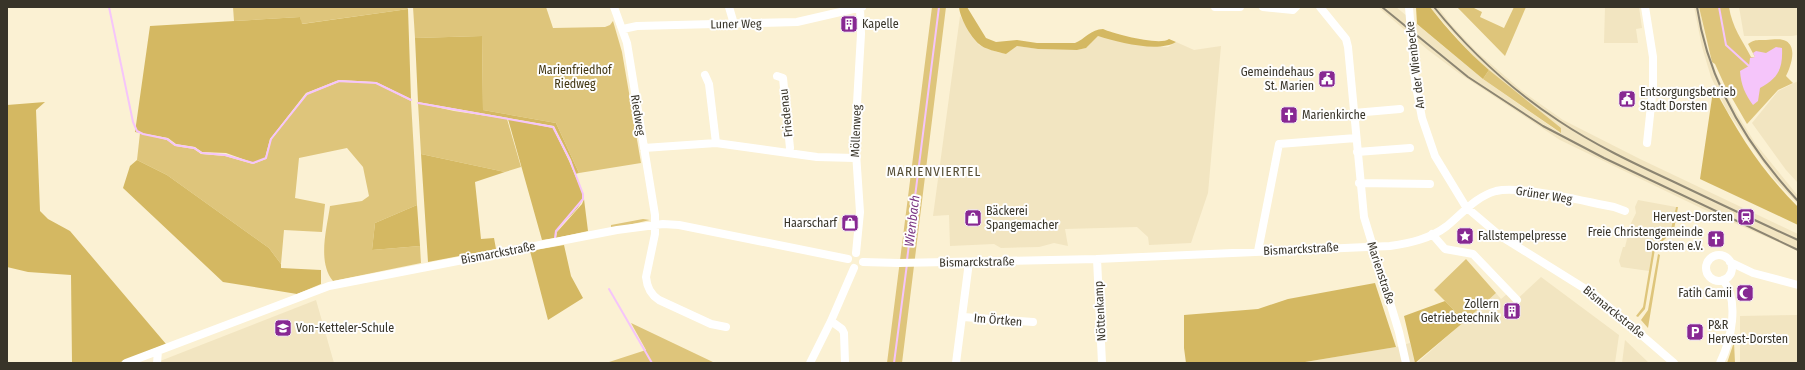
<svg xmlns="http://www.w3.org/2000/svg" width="1805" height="370" font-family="'Fira Sans Condensed',sans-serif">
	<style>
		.built { fill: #f2e5c1 }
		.green { fill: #dec57b }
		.forest { fill: #d4b862 }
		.water { fill: #f5c5fa }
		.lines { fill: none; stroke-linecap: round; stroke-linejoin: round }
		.stream { stroke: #f5c5fa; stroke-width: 2 }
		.minor { stroke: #fff; stroke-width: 8 }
		.rail { stroke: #8c8572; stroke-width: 2 }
		.labels { text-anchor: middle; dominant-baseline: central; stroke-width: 4; stroke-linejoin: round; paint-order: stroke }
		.street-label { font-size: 12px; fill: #383429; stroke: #fefefe }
		.poi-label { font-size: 12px; fill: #383429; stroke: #fefefe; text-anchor: start }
		.park-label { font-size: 12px; fill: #433712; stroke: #fefefe }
		.neighbourhood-label { font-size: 13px; letter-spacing: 1px; fill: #564e35; stroke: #fefefe }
		.water-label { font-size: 13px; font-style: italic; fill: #7a3482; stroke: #fefefe }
	</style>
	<rect width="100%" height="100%" fill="#fbf1d3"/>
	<path class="built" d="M 1378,7 L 1396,7 L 1483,79 L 1560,133 L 1561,128 L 1519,96 L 1475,58 L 1430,7 L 1438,7 L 1449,22 L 1476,51 L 1522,91 L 1563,120 L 1640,159 L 1798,234 L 1798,251 L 1705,210 L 1560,140 L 1460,74 L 1428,50 Z
		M 1605,7 L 1639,7 L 1642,28 L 1636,29 L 1638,43 L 1604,43 Z
		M 1694,7 L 1699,7 L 1707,46 L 1717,75 L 1733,107 L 1755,143 L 1798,196 L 1798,204 L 1775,180 L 1727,111 L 1711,77 L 1702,47 Z
		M 1739,7 L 1798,7 L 1798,35 L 1792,36 L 1744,36 Z
		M 960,16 L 979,45 L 997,52 L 1006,54 L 1017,46 L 1038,49 L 1077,50 L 1086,48 L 1098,36 L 1148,46 L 1168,47 L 1176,42 L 1194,50 L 1221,46 L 1208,193 L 1191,243 L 1149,245 L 1148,237 L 1137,227 L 1065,229 L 1068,246 L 1054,243 L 1039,247 L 1001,248 L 994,244 L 950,246 L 949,215 L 933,216 Z
		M 1798,81 L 1798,183 L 1786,170 L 1752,123 L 1778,91 Z
		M 1638,200 L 1676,207 L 1671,229 L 1653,247 L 1649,271 L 1621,267 L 1619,261 L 1623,247 L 1625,247 L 1631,223 L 1636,213 L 1635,207 Z
		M 1541,277 L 1619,335 L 1615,363 L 1417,363 L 1496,293 L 1501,299 L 1507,294 L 1514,302 Z
		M 316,300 L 334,363 L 155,363 Z
		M 1798,315 L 1798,363 L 1740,363 L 1740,316 Z
		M 1625,340 L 1649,363 L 1622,363 Z
		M 1410,343 L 1415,363 L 1299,363 L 1396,347 Z"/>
	<path class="green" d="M 233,7 L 407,7 L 408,9 L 301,24 L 300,17 L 234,21 Z
		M 413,7 L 546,7 L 553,28 L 605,27 L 610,25 L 613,21 L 622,52 L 641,163 L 579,173 L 556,123 L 483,110 L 482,36 L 415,38 Z
		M 932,7 L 946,7 L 902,363 L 887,363 Z
		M 1457,7 L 1472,7 L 1482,12 L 1480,17 L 1504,28 L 1514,7 L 1526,7 L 1505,56 Z
		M 1699,7 L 1729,7 C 1732,27 1742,40 1751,57 L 1755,57 L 1748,44 C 1754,39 1759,40 1766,40 C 1772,40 1780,38 1786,41 C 1798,48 1790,68 1786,76 L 1793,83 L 1778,90 L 1747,124 L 1725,86 L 1715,64 L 1712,62 Z
		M 1489,70 L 1561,128 L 1561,133 L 1483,79 Z
		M 339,82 L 375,83 L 411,101 L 417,205 L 375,223 L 372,250 L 420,246 L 421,263 L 333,281 C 317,262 327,228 330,206 L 362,201 L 369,196 L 363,167 L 347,148 L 299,158 L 295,198 L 325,204 L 322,232 L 284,230 L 281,264 L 269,248 L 167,175 L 137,160 L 140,133 L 167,140 L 175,146 L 194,149 L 201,154 L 225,156 L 253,164 L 266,159 L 271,140 L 306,95 Z
		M 418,103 L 454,111 L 507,119 L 521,167 L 505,172 L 421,154 Z
		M 1676,207 L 1678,207 L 1674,230 L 1655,249 L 1645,309 L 1638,317 L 1636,316 L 1643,307 L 1653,247 L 1671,229 Z
		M 643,219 L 650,220 L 611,229 L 611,225 Z
		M 1658,254 L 1660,255 L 1648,328 L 1641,320 L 1648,310 Z
		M 1466,259 L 1496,293 L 1465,321 L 1434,290 Z
		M 631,323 L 715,363 L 606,363 L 646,350 Z
		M 1734,342 L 1735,363 L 1727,363 Z"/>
	<path class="forest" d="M 959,7 L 967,7 L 986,38 L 996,42 L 1017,40 L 1037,43 L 1075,43 C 1085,39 1091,29 1103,29 C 1114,34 1160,46 1169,39 L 1176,42 C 1158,53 1118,42 1098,36 L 1086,48 L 1077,50 L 1038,49 L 1017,46 L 1006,54 C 998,52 984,49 979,44 C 970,36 960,18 959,7 Z
		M 1416,7 L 1430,7 C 1448,30 1467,51 1489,70 L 1483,79 L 1417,24 Z
		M 408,9 L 411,99 L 376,82 L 339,80 L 306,93 L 270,139 L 265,158 L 254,163 L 226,153 L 202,152 L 195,147 L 176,144 L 168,138 L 135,132 L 150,26 L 300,17 L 302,24 Z
		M 482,36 L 483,110 L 556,123 L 579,173 L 575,174 L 571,160 L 554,126 L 418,102 L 415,38 Z
		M 1715,90 C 1740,136 1761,170 1798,207 L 1798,225 L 1700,179 L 1713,91 Z
		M 45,102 L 36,110 L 40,211 L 48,219 L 70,231 L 166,344 L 118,363 L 72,363 L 71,275 L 28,272 L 7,267 L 7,105 Z
		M 508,119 L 553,128 L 569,161 L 583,194 C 583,212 557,221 555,238 L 542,240 Z
		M 421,154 L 505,172 L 475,182 L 481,239 L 494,238 L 496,249 L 428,262 Z
		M 137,160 L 167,175 L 269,248 L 281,264 L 281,268 L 321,270 L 321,284 L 297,294 L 223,282 L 123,188 L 130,166 Z
		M 584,199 L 588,231 L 556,238 L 557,232 L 582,204 Z
		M 417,205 L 420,246 L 372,250 L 375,223 Z
		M 564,245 L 571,276 L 583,298 L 548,320 L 530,251 Z
		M 1375,283 L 1396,347 L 1299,363 L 1186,363 L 1184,348 L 1184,315 L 1258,309 L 1288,299 Z
		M 1445,301 L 1465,321 L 1415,363 L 1404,316 Z"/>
	<path class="water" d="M 1776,47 L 1782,48 C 1783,69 1778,78 1760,88 L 1758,101 L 1753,105 C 1745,94 1741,85 1740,71 L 1749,66 L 1750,58 L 1755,57 L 1753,53 L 1756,51 L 1766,53 Z"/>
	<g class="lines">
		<path class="stream" d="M 109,7 L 133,122 L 137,131 L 143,134 L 167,139 L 175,145 L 194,148 L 202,153 L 225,155 L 253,163 L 266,158 L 271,139 L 307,94 L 339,81 L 376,83 L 411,100
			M 1719,7 L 1726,45 L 1749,66
			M 418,103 L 553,127 L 570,160 L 583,194 L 583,199 L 556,231 L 555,238
			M 907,260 L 939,7
			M 609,289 L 652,363
			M 894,363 L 907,264"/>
		<path class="minor" d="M 614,7 L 627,43 L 655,215 L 655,234 L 646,277 C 647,287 650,294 659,300 L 711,324 L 726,327
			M 729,7 L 734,24
			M 1215,7 L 1240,7
			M 1263,7 L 1293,10 L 1296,7
			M 1320,7 L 1346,39 L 1348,47 L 1364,217 L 1399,332 L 1406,363
			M 1409,7 L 1415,81 L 1422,118 L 1435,156 L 1466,207 L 1499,235 L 1595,295 L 1674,363
			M 1645,7 L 1653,57 L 1653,87 L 1647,143
			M 623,29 L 637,26 L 797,22 L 862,7
			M 705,75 L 709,84 L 716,143
			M 777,76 L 783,78 L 790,148 L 789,153
			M 1354,113 L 1400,109
			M 644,148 L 716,143 L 817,157 L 855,158
			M 1357,152 L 1410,148
			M 1359,183 L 1430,184
			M 1432,234 L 1445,249 L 1473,254 L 1517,300
			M 1258,251 L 1279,144 L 1356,138
			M 856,253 L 860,212 L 855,138 L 861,34 L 860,8
			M1706 268a13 13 0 1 1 26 0a13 13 0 1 1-26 0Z
			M 1097,259 L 1102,363
			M 863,262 L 899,263 L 1097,259 L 1390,246 C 1410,243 1430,239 1447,226 C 1463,213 1475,197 1496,191 C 1521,185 1586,202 1614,207 L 1625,211
			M 1730,262 L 1753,273 L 1798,285
			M 963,317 L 1033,322
			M 831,321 L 842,329 L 844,333 L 845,363
			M 126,363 L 329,286 L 617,230 L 663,224 L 679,225 L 848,259
			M 157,363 L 158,351
			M 810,363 L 831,321 L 854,268
			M 956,363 L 969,262
			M 1720,363 C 1731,341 1740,300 1723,280"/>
		<path class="rail" d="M 1382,7 L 1468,77 L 1543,126 L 1604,158 L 1798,250
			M 1434,7 C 1470,52 1512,90 1559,121 C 1595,145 1633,163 1672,181 C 1714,201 1756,221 1798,240
			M 1697,7 C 1708,82 1747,146 1798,201"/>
	</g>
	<defs>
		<symbol id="building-square" viewBox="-11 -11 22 22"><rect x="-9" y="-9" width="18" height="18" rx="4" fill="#872893" stroke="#fefefe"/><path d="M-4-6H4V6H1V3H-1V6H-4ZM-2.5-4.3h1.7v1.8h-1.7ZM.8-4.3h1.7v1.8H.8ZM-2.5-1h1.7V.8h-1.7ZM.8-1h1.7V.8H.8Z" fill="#fff"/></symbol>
		<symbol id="civic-square" viewBox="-11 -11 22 22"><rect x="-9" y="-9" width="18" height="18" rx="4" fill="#872893" stroke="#fefefe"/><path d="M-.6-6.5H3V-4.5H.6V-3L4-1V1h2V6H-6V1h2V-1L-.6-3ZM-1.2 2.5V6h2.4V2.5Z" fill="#fff"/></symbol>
		<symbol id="church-square" viewBox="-11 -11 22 22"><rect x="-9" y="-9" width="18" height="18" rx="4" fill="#872893" stroke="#fefefe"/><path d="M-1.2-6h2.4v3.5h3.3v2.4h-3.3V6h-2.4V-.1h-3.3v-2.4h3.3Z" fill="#fff"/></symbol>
		<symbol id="station-square" viewBox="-11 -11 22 22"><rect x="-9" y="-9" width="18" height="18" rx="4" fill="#872893" stroke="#fefefe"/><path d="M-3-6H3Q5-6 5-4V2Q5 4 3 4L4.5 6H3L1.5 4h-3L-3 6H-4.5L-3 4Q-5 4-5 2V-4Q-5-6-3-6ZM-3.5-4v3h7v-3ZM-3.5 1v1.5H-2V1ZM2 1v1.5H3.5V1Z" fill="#fff"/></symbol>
		<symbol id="shop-square" viewBox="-11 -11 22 22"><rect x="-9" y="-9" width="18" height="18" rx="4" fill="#872893" stroke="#fefefe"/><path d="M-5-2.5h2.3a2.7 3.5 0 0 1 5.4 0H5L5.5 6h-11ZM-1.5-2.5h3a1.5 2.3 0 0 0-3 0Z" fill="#fff"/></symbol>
		<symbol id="sight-square" viewBox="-11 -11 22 22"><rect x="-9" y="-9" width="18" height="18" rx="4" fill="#872893" stroke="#fefefe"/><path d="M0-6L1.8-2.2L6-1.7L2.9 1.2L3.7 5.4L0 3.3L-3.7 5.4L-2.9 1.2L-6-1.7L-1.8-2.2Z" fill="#fff"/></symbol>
		<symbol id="mosque-square" viewBox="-11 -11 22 22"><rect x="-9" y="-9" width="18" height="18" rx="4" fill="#872893" stroke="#fefefe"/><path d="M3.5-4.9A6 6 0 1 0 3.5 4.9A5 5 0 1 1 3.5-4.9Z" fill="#fff"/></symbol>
		<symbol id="school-square" viewBox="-11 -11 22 22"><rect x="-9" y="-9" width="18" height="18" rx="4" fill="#872893" stroke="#fefefe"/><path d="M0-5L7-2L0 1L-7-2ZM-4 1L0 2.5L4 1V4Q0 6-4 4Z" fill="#fff"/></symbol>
		<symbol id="parking-square" viewBox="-11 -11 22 22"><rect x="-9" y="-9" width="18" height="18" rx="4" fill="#872893" stroke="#fefefe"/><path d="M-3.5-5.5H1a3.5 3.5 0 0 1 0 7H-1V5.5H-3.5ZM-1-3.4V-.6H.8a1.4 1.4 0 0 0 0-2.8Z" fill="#fff"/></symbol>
	</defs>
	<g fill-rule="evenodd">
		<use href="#building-square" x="839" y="14" width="20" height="20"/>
		<use href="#civic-square" x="1317" y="69" width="20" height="20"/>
		<use href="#civic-square" x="1617" y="89" width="20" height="20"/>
		<use href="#church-square" x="1279" y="105" width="20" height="20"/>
		<use href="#station-square" x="1736" y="207" width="20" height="20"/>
		<use href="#shop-square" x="963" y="208" width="20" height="20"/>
		<use href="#shop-square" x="840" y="213" width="20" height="20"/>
		<use href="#sight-square" x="1455" y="226" width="20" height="20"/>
		<use href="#church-square" x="1706" y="229" width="20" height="20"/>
		<use href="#mosque-square" x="1735" y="283" width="20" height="20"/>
		<use href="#building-square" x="1502" y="301" width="20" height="20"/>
		<use href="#school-square" x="273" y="318" width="20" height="20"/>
		<use href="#parking-square" x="1685" y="322" width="20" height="20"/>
	</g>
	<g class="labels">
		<g class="street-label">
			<text transform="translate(736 24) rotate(-1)">Luner Weg</text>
			<text transform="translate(1415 65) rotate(-97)">An der Wienbecke</text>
			<text transform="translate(786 113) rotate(-96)">Friedenau</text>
			<text transform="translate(638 115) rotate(81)">Riedweg</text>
			<text transform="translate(856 131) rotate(-88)">Möllenweg</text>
			<text transform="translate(1544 195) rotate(9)">Grüner Weg</text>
			<text transform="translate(1301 249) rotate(-3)">Bismarckstraße</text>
			<text transform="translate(498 253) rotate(-11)">Bismarckstraße</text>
			<text transform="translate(977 262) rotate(-1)">Bismarckstraße</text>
			<text transform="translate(1381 273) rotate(72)">Marienstraße</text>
			<text transform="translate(1100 311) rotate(-93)">Nöttenkamp</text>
			<text transform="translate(1614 312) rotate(39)">Bismarckstraße</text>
			<text transform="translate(998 320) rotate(5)">Im Örtken</text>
		</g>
		<g class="poi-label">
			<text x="862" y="24">Kapelle</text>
			<text x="1314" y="72" text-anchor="end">Gemeindehaus<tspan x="1314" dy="14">St. Marien</tspan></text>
			<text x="1640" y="92">Entsorgungsbetrieb<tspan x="1640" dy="14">Stadt Dorsten</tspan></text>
			<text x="1302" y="115">Marienkirche</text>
			<text x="986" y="211">Bäckerei<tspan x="986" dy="14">Spangemacher</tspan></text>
			<text x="1733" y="217" text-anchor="end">Hervest-Dorsten</text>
			<text x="837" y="223" text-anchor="end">Haarscharf</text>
			<text x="1703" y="232" text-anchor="end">Freie Christengemeinde<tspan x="1703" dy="14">Dorsten e.V.</tspan></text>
			<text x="1478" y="236">Fallstempelpresse</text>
			<text x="1732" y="293" text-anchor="end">Fatih Camii</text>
			<text x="1499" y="304" text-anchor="end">Zollern<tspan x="1499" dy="14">Getriebetechnik</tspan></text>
			<text x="1708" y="325">P&amp;R<tspan x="1708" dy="14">Hervest-Dorsten</tspan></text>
			<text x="296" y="328">Von-Ketteler-Schule</text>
		</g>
		<g class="park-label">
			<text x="575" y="70">Marienfriedhof<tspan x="575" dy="14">Riedweg</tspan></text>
		</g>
		<g class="neighbourhood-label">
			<text x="934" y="171">MARIENVIERTEL</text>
		</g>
		<g class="water-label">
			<text transform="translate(912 221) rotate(-83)">Wienbach</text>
		</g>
	</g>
	<rect width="1805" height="370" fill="none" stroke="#383429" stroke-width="16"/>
</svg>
